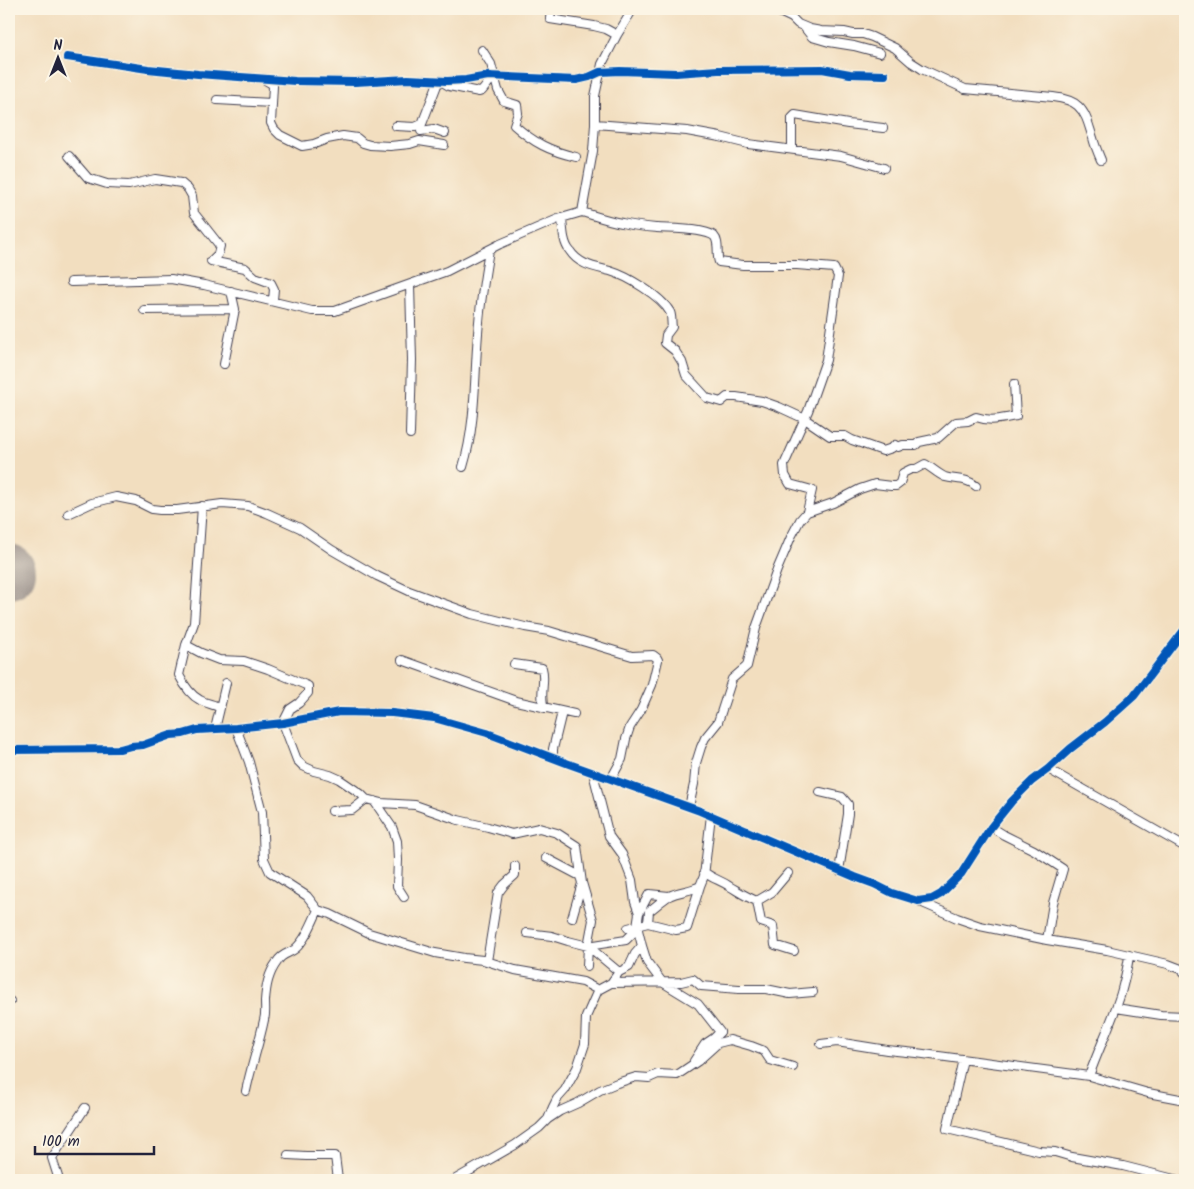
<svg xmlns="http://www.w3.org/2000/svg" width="1194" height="1189" font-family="Kalam,sans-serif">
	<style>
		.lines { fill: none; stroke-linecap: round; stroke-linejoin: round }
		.runway { stroke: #8a807d; stroke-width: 54 }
		.street-casing { stroke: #413e4f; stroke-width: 10 }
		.street { stroke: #fff; stroke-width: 8 }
		.cycleway-casing { stroke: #fcf5e5; stroke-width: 11 }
		.cycleway { stroke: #0057b8; stroke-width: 8 }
	</style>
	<rect width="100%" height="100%" fill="#fcf5e5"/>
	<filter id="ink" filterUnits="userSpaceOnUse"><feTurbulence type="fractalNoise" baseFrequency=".02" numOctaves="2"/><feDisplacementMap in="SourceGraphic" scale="10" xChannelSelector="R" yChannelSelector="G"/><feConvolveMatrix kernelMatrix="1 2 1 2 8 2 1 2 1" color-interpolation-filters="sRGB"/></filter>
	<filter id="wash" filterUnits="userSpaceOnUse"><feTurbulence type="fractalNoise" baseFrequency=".0096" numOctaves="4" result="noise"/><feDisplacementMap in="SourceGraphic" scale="20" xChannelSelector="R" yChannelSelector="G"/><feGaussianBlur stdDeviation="1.12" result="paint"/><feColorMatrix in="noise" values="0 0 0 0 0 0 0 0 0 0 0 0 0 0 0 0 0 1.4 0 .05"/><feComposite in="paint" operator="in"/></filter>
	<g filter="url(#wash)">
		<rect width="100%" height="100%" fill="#f2debf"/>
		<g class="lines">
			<path class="runway" d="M 9,571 L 9,572"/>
		</g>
	</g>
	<g filter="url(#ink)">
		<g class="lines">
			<defs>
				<path id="street" d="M 551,9 L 550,19 L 594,26 L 606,29 L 617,35
					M 773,9 L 792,18 L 798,24 L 810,29 L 821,31 L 844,32 L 853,34 L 863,34 L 872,37 L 895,48 L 911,62 L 922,69 L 965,89 L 1053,97 C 1061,98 1072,100 1078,106 C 1087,114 1089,127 1093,138 C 1095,146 1098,153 1101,160
					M 804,27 L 812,37 L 829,42 L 854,46 L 880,53
					M 482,50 L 491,64 L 498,90 L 504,101 L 517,105 L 518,113 L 514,125 C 534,143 550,151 576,157
					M 67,57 L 148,69 L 198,74 L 295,81 L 355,82 L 408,79 L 447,81 L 466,80 L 488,76 L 576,80 L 589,77 L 600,72 L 620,71 L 676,73 L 718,70 L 822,69 L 850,74 L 885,75
					M 265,80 L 272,84 L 273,86 L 271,123 L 274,129 L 280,135 L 302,146 L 314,144 L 327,139 L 343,136 L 357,138 L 363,143 L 370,145 L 390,146 L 410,144 L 419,141 L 444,145
					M 217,100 L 272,103
					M 595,124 L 687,131 L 720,137 L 748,144 L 841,156 L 884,168
					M 396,126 L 415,127 L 422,124 L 439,80 L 449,86 L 479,92 L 482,91 L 490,81 L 496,79
					M 421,131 L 434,129 L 445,133
					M 792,149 L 792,118 L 795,115 L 848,124 L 883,128
					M 69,156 L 88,178 L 107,184 L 129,185 L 155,179 L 181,183 L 188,189 L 192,196 L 194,213 L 220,246 L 218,254 L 211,261 L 245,268 L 255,277 L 271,283 L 274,289 L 273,300
					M 582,212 C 595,216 609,221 622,223 C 634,226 646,227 657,228 C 670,229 703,228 714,236 C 720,242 716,255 719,262 L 743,265 L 797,265 L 834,268 L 838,276 L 826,360 L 808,411 L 784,465 L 785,475 L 790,484 L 812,490 L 807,512
					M 562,218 C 563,229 563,243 570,251 C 579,265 595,267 610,271 C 627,276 661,296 670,312 C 672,316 671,322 672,327 L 666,335 L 665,343 L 675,351 L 682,362 L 686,375 L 707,398 L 721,402 L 727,397 L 736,397 L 762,401 L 779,407 L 805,419 L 830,436 L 845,436 L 852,440 L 883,451 L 892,448 L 895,445 L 898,447 L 903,445 L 916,445 L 919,442 L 938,438 L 956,422 L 968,421 L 976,417 C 990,422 1002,419 1016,416 L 1014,384
					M 71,282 L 171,279 L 204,285 L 312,311 L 335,311 L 447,271 L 500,244 L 558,219 L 582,212 L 593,151 L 595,124 L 595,96 L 602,64 L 617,35 L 633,9
					M 410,285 L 412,360 L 410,434
					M 144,310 L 235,309
					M 224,364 L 235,309 L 231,291
					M 463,467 C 477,421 474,370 479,322 C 481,298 485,274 489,250
					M 202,506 L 194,623 L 186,645 L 179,675 C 184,685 190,695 200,700 C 207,704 214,704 220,708
					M 68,514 L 92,503 L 116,497 L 136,501 L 152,509 L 160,510 L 177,510 L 222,504 L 248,506 L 267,513 L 300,528 L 332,550 L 377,576 L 409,591 L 472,614 L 525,627 L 549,631 L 632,656 L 653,655 L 657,658 L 658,660 L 652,685 L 641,710 L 630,727 L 626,739 L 622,759 L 611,779
					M 186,645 L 201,653 L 219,660 L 244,661 L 268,669 L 308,686 L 308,693 L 299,703 L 290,709 L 283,723 L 297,760 L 303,766 L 314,771 L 330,775 L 339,779 L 361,794 L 366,799 L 381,803 L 415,805 L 458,820 L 488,827 L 512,834 L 539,828 L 557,833 L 577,846 L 582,883 L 572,918
					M 402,660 L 516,701 L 574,714
					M 514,664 L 542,668 C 546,681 539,695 544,708
					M 236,728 L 249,762 L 262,812 L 264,859 L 270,872 L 307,896 L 318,910 L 330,914 L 369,933 L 412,946 L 435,953 L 464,958 L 483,960 L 515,970 L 583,982 L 598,990
					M 215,729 L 226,683
					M 9,750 L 120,749 L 131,746 L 143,745 L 171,735 L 183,734 L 197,730 L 236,728 L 283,723 L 339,712 L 392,713 L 434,718 L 487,733 L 569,764 L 700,811 L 855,877 L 874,884 L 892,893 L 918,901 L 932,899 L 941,894 L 961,874 L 991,827 L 1012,801 L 1032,781 L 1048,769 L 1070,749 L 1105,722 L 1134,696 L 1185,629
					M 553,758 L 553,749 L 562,712
					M 1048,769 L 1185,847
					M 820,792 L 842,797 L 848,804 L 848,814 L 839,871
					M 374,801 L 392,827 L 397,841 L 398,860 L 397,886 L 404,897
					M 689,807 L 694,784 L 696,763 L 701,747 L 705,738 L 718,722 L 732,679 L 747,666 L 756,628 L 777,570 L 791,537 L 800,520 L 807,512 L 833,503 L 860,489 L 875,484 L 891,486 L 896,486 L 900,483 L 903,473 L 911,469 L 916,469 L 925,464 C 932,468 938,474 945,477 C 956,480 967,478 976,486
					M 332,811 L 352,810 L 366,799
					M 991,827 L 1004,835 L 1034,850 L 1063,869 L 1053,903 L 1047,940
					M 546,858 L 580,876 L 593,920 L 588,946 L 587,966
					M 704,872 C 713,879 720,880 729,886 C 738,891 746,897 757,901 L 761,922 L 773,926 L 775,945 L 794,951
					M 757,901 L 772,892 L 788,873
					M 918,901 L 957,918 L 980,926 L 1047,940 L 1107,950 L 1168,964 L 1181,969 L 1185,973
					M 639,913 L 649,894 L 669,896
					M 648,923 L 676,930 L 687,928 L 700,886
					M 628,928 L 648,923 L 649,911 C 655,907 662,900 669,896 C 679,891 691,891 700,886 L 704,876 L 711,815
					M 527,933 L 552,936 L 568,941 L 588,946 L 626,940 L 637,929
					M 588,946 L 619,972
					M 642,946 L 647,962 L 662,982 L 698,1004 L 720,1032 L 714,1038 L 705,1044 L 694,1061
					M 487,961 L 498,893 L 504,885 L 515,875 L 515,866
					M 611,983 L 681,982 L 693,979 L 701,986 L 739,989 L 766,989 L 790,994 L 813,992
					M 9,1002 L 10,1001
					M 1116,1008 L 1161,1015 L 1185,1016
					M 821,1044 L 837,1042 L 887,1050 L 916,1053 L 1089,1076 C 1099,1048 1112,1022 1121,993 C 1124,981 1128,968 1129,955
					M 963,1059 L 947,1129 L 1039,1151 L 1055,1152 L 1072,1157 L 1123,1166 L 1178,1180
					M 1089,1076 L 1148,1093 L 1185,1100
					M 246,1091 C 251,1067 259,1044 264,1020 C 266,1014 265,1008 265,1001 C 266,987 268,974 277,962 C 282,953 289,954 295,949 C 306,939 312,923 318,910
					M 548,1119 L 560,1111 L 578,1103 L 600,1090 L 617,1083 L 636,1077 L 649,1078 L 658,1074 L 677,1075 L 698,1061 L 718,1043 L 730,1040 L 751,1046 L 764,1051 L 770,1060 L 793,1067
					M 288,1155 L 306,1156 L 335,1156 L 338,1180
					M 59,1180 L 52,1158 L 85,1108
					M 454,1180 L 515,1145 L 539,1128 L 548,1119 L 553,1107 L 557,1099 L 565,1090 L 577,1068 L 585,1044 L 586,1017 L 598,990 L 611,983 L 619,972 L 629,967 L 635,954 L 642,946 L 637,926 L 639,913 L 635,902 L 632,880 L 622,854 L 609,836 L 593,773"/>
			</defs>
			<use href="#street" class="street-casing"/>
			<use href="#street" class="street"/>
			<defs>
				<path id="cycleway" d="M 67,57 L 148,69 L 198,74 L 295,81 L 355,82 L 408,79 L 447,81 L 466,80 L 488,76 L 576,80 L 589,77 L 600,72 L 620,71 L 676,73 L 718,70 L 822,69 L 850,74 L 885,75
					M 9,750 L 120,749 L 131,746 L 143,745 L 171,735 L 183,734 L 197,730 L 236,728 L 283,723 L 339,712 L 392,713 L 434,718 L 487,733 L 569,764 L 700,811 L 855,877 L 874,884 L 892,893 L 918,901 L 932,899 L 941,894 L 961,874 L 991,827 L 1012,801 L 1032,781 L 1048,769 L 1070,749 L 1105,722 L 1134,696 L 1185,629"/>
			</defs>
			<use href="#cycleway" class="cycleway-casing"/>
			<use href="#cycleway" class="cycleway"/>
		</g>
	</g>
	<rect width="1194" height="1189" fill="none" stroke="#fcf5e5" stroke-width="30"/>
	<g transform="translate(58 58)" stroke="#fcf5e5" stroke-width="4" paint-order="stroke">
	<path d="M0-4L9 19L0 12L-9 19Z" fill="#22223b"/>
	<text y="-8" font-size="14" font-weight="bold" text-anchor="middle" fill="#22223b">N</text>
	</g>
	<path d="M35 1146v8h119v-8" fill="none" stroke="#22223b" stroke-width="2.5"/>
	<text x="42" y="1146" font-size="15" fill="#22223b" stroke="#fcf5e5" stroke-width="4" paint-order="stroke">100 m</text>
</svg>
